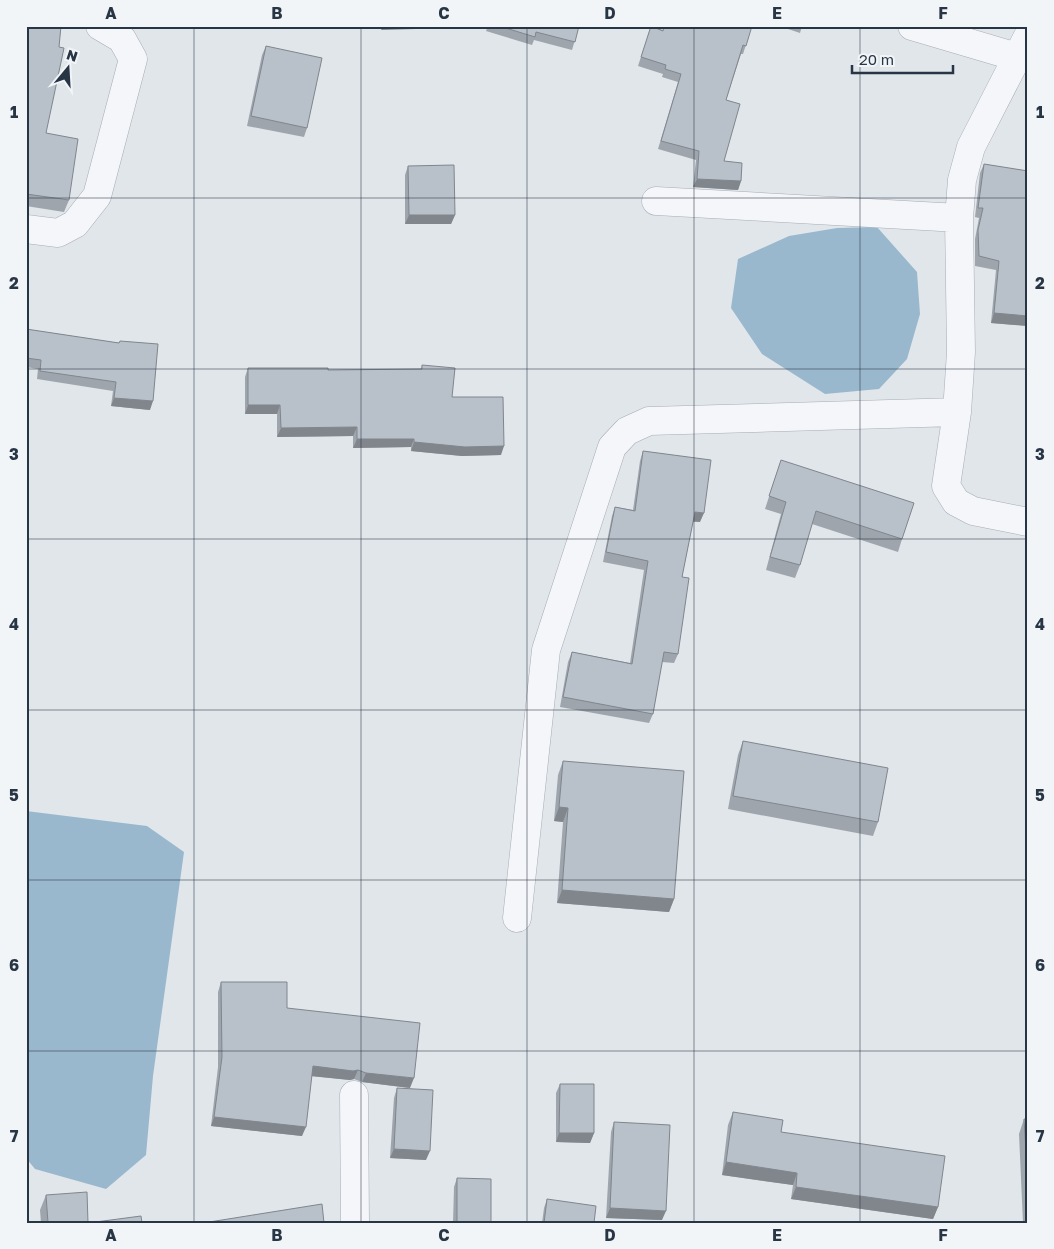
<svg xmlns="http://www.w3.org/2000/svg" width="1054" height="1249" font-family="'Golos Text',sans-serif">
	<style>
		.water { fill: #9ab8cd }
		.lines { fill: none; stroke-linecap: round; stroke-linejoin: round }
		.street-casing { stroke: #a6adb6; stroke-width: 29 }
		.street { stroke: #f5f6f9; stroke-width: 28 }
		.wall { fill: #9ea5ad }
		.shaded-wall { fill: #81868d }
		.building { fill: #b8c0c9; stroke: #81868d }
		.grid { fill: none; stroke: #283544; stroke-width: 1; stroke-opacity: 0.55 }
		.neatline { fill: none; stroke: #283544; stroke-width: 2 }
		.grid-label { font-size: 16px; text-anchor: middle; font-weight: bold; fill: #283544 }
	</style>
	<rect width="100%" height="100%" fill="#e1e6eb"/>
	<path class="water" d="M 877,227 L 917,272 L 920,314 L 907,359 L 879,389 L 825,394 L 762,354 L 731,308 L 738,259 L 789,236 L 837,228 Z
		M 26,811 L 147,826 L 184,852 L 153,1076 L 146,1155 L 106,1189 L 35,1169 L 26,1158 Z"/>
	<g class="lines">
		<defs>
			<path id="street" d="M 912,26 L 1017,57
				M 1028,36 L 971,147 L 962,180 L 959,218 L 961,352 L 957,412 L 946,486 L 956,502 L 973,511 L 1028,522
				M 656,201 L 959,218
				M 26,229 L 58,233 L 75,224 L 97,196 L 133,59 L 122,39 L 100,26
				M 517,918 L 546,650 L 612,447 L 627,431 L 649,421 L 957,412
				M 354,1095 L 355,1223"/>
		</defs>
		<use href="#street" class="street-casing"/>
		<use href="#street" class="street"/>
	</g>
	<path class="wall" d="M 26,26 L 46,133 L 69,200 L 64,212 L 26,206 Z
		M 488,26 L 579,26 L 572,50 L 534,40 L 532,45 L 486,31 Z
		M 651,26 L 663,30 L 752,26 L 743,54 L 741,54 L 726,100 L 724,161 L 741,181 L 738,190 L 693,187 L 696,160 L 658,149 L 678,82 L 662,77 L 663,74 L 638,66 Z
		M 779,26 L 802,26 L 800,33 Z
		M 266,46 L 307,128 L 304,137 L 247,126 L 262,55 Z
		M 984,164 L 1028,171 L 1028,326 L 991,323 L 996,270 L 975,266 L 975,239 L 979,218 L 975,217 L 980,173 Z
		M 408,166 L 455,215 L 451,224 L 405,224 L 405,175 Z
		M 26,329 L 119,343 L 120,341 L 150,410 L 111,406 L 113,391 L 37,379 L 38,369 L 26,367 Z
		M 422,365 L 452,397 L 501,455 L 462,456 L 411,451 L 411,447 L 353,448 L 353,436 L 277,437 L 277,414 L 245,414 L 245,377 L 248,368 L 328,370 L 421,369 Z
		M 643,451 L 700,522 L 693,522 L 682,577 L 678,654 L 674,663 L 662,662 L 653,714 L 649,723 L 560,707 L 568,662 L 572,652 L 630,663 L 644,570 L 603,562 L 612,516 L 615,507 L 633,510 L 640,461 Z
		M 781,460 L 902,539 L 898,552 L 812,524 L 800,565 L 795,578 L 766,570 L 781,514 L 765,509 Z
		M 743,741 L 878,822 L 873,836 L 728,809 L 738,755 Z
		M 563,761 L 674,899 L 669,912 L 557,903 L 563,822 L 554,821 L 558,775 Z
		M 221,982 L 287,1008 L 410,1088 L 362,1082 L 354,1079 L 350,1080 L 312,1076 L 302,1136 L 211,1126 L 218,1067 L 218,992 Z
		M 560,1084 L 594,1133 L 590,1143 L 556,1142 L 556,1093 Z
		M 397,1088 L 426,1160 L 390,1158 L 394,1098 Z
		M 733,1112 L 781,1132 L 938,1207 L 933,1219 L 791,1199 L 793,1185 L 722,1175 L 728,1125 Z
		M 1024,1119 L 1028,1119 L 1028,1223 L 1023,1223 L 1019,1134 Z
		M 614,1122 L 662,1220 L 606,1218 L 611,1132 Z
		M 457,1178 L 491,1223 L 453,1223 L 454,1187 Z
		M 46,1195 L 88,1223 L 142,1223 L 41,1223 L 40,1210 Z
		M 547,1199 L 594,1223 L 542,1223 L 544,1208 Z"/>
	<path class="shaded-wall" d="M 383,26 L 417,26 L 416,29 L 381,30 Z
		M 697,179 L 741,181 L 738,190 L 693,187 Z
		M 409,215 L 455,215 L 451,224 L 405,224 Z
		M 994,313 L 1028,316 L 1028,326 L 991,323 Z
		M 114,398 L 153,401 L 150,410 L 111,406 Z
		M 248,405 L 280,405 L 277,414 L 245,414 Z
		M 357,427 L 353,436 L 277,437 L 281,428 Z
		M 357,439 L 414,439 L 411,447 L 353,448 Z
		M 414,442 L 504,446 L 501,455 L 462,456 L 411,451 Z
		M 695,512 L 704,513 L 700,522 L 692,521 Z
		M 559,807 L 568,808 L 563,822 L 554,821 Z
		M 562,890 L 674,899 L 669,912 L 557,903 Z
		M 313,1066 L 358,1070 L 354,1079 L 350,1080 L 310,1076 Z
		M 366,1073 L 414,1078 L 410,1088 L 362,1082 Z
		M 214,1117 L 306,1127 L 302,1136 L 211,1126 Z
		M 559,1133 L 594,1133 L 590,1143 L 556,1142 Z
		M 394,1149 L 430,1151 L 426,1160 L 390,1158 Z
		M 726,1162 L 797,1173 L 793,1185 L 722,1175 Z
		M 796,1187 L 938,1207 L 933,1219 L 791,1199 Z
		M 610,1208 L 666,1211 L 662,1220 L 606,1218 Z"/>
	<path class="building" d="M 26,26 L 61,26 L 59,47 L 64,48 L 46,133 L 78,139 L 69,200 L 26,194 Z
		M 499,26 L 579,26 L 575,42 L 536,32 L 535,37 Z
		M 651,26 L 663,31 L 664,26 L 752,26 L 746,46 L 743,45 L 726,100 L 740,104 L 724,161 L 742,163 L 741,181 L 697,179 L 699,151 L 661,141 L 681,74 L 665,69 L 666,65 L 641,57 Z
		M 266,46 L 322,58 L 307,128 L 251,116 Z
		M 984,164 L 1028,171 L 1028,316 L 994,313 L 999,261 L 979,256 L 978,230 L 983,208 L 978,208 Z
		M 454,165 L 455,215 L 409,215 L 408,166 Z
		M 26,329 L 119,343 L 120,341 L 158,344 L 153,401 L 114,398 L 116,382 L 40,371 L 41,360 L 26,358 Z
		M 422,365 L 455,368 L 452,397 L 503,397 L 504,446 L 465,447 L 414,442 L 414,439 L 357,439 L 357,427 L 281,428 L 280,405 L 248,405 L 248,368 L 328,368 L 328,370 L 422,369 Z
		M 643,451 L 711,460 L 704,513 L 695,512 L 682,577 L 689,578 L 678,654 L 664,652 L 653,714 L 563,697 L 572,652 L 632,664 L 648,561 L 606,552 L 615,507 L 635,511 Z
		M 781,460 L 914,503 L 902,539 L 816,511 L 800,565 L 770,557 L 786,502 L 769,496 Z
		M 743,741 L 888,768 L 878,822 L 733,796 Z
		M 563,761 L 684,771 L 674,899 L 562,890 L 568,808 L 559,807 Z
		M 221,982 L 287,982 L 287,1008 L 420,1023 L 414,1078 L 366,1073 L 358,1070 L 353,1071 L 313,1066 L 306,1127 L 214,1117 L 222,1057 Z
		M 560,1084 L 594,1084 L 594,1133 L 559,1133 Z
		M 397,1088 L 433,1090 L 430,1151 L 394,1149 Z
		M 733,1112 L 783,1120 L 781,1132 L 945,1156 L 938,1207 L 796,1187 L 797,1173 L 726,1162 Z
		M 1024,1119 L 1028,1119 L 1028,1184 Z
		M 614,1122 L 670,1125 L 666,1211 L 610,1208 Z
		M 457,1178 L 491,1179 L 491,1223 L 457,1223 Z
		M 87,1192 L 88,1223 L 141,1216 L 142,1223 L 48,1223 L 46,1195 Z
		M 547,1199 L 596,1206 L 594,1223 L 544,1223 Z
		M 322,1204 L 324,1223 L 203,1223 Z"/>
	<path class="grid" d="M 194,26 L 194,1223M 361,26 L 361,1223M 527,26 L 527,1223M 694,26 L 694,1223M 860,26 L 860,1223M 26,198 L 1028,198M 26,369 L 1028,369M 26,539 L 1028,539M 26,710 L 1028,710M 26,880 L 1028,880M 26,1051 L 1028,1051"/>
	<rect width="1054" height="1249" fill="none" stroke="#f1f5f8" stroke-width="55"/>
	<g transform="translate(68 68) rotate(18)" stroke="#f1f5f8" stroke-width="4" paint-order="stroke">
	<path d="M0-4L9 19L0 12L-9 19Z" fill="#283544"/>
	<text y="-8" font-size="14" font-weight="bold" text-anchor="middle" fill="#283544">N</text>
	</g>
	<path d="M852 65v8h101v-8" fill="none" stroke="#283544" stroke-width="2.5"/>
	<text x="859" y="65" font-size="15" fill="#283544" stroke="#f1f5f8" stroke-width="4" paint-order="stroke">20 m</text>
	<rect x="28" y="28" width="998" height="1194" class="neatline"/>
	<g class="grid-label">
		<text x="111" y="19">A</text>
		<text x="277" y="19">B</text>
		<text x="444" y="19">C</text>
		<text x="610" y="19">D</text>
		<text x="777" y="19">E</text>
		<text x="943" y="19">F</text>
		<text x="14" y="118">1</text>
		<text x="1040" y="118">1</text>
		<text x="14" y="289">2</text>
		<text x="1040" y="289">2</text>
		<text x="14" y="460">3</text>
		<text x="1040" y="460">3</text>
		<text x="14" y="630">4</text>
		<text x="1040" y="630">4</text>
		<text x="14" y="801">5</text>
		<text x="1040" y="801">5</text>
		<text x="14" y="971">6</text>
		<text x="1040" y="971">6</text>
		<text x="14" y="1142">7</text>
		<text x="1040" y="1142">7</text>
		<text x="111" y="1241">A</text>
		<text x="277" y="1241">B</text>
		<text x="444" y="1241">C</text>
		<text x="610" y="1241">D</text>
		<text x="777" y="1241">E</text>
		<text x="943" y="1241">F</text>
	</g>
</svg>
